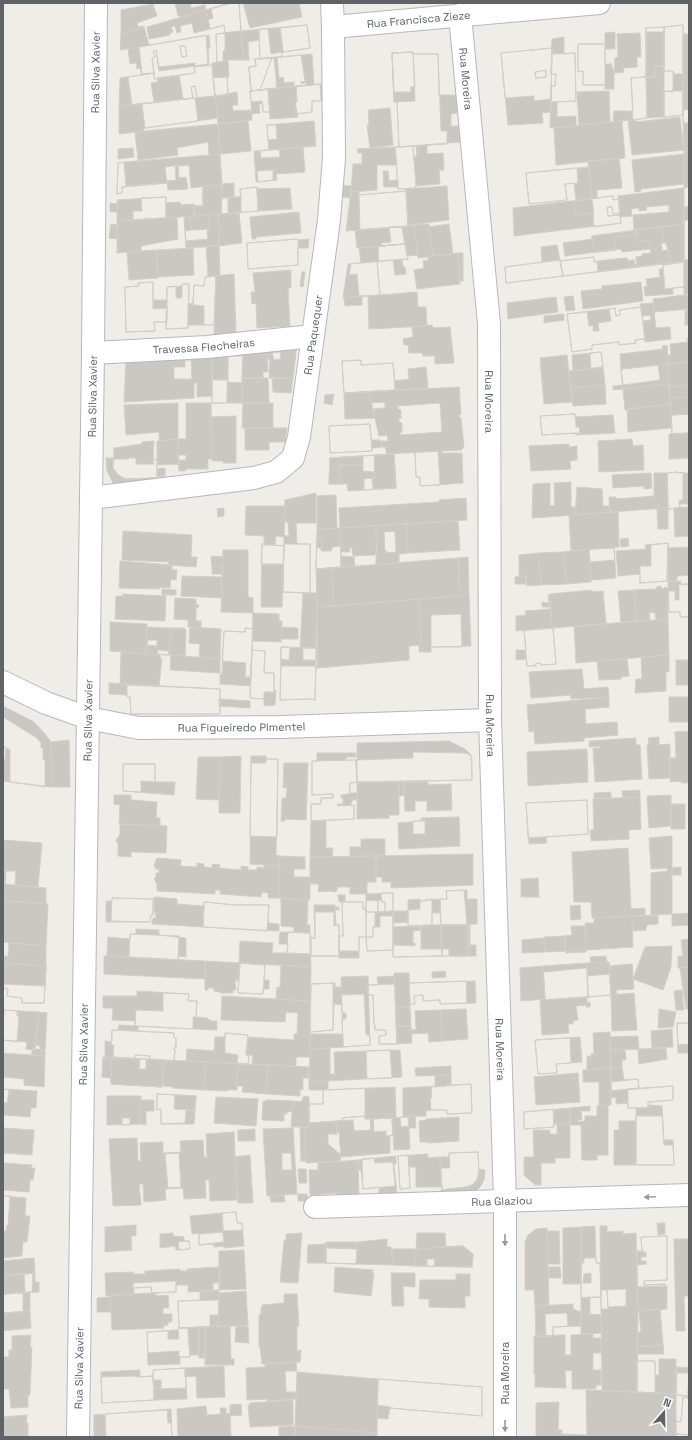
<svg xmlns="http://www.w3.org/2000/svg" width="692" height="1440" font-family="'Space Grotesk',sans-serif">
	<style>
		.building { fill: #cbc8c4; stroke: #d4cfc6; fill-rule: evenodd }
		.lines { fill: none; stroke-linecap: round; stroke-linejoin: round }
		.minor-casing { stroke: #b5b8bb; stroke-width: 24 }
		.minor { stroke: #fff; stroke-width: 22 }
		.oneway { fill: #979a9c }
		.labels { text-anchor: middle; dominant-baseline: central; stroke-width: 3.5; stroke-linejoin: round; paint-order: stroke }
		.street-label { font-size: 11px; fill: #5f6367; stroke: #fff }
	</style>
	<rect width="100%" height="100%" fill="#f0ede8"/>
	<path class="building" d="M 175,3 L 204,3 L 206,10 L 180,17 L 180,15 L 178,16 Z
		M 190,3 L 204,3 L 205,5 L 191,8 Z
		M 204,3 L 223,3 L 223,5 L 206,10 Z
		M 204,3 L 223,3 L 223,5 L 206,10 Z
		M 231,3 L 239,3 L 241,31 L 225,33 L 224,25 L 210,29 L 206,10 Z
		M 231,3 L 239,3 L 241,31 L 225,33 L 224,25 L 210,29 L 208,20 L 213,18 L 211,9 Z
		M 243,3 L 299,3 L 302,17 L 250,28 Z
		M 153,4 L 157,16 L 137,23 L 138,27 L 144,26 L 144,27 L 121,34 L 121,10 Z
		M 206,10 L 210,29 L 194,33 L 192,23 L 180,26 L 181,32 L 177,33 L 175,26 L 171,27 L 173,32 L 170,33 L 170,35 L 149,39 L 147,27 Z
		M 307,25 L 310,48 L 283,52 L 281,57 L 260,59 L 259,40 L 248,42 L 249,60 L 243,60 L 241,31 Z
		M 307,25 L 310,48 L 283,52 L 280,28 Z
		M 683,25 L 683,74 L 674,74 L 673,71 L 664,71 L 664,27 Z
		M 683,25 L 683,115 L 664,117 L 664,91 L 673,92 L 673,71 L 664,71 L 664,27 Z
		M 144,27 L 149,45 L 120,50 L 121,34 Z
		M 664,27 L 664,117 L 647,118 L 646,28 Z
		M 664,27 L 664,66 L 655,66 L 655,77 L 646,77 L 646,28 Z
		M 280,28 L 283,52 L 281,57 L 260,59 L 259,29 Z
		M 280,28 L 283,52 L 271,54 L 268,29 Z
		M 241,31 L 243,60 L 229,60 L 228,61 L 217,62 L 216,34 Z
		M 615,32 L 615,49 L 605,49 L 605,64 L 612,64 L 612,69 L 614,69 L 614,89 L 605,89 L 605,85 L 583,85 L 583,71 L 578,72 L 578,44 L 605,44 L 605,33 Z
		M 646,32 L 664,32 L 664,66 L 655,66 L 655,77 L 646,77 Z
		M 225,33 L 225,51 L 223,51 L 223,62 L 217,62 L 216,34 Z
		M 640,33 L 641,57 L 637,57 L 637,67 L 623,68 L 624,72 L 614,73 L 615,58 L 618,57 L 617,34 Z
		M 683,34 L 689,34 L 689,109 L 683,110 Z
		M 206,35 L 208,64 L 195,66 L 195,63 L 159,67 L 156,50 L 153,51 L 155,57 L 152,58 L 154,73 L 142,74 L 139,47 ZM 180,46 L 185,46 L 187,56 L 182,57 Z
		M 209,35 L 210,48 L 208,48 L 209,64 L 159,71 L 156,50 L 153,51 L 155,57 L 152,58 L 154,73 L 142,75 L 140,68 L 137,69 L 136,63 L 130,64 L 128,49 ZM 180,46 L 185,46 L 187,56 L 182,57 Z
		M 564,37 L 564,54 L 575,53 L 576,101 L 557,102 L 557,117 L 576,116 L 576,126 L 550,128 L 551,86 L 555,86 L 556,74 L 551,74 L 552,39 Z
		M 578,44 L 605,44 L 605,85 L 583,85 L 583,71 L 578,72 Z
		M 552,48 L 551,99 L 534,101 L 534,96 L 505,98 L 501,53 ZM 546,70 L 546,77 L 536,78 L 535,72 Z
		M 552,48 L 551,112 L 542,113 L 543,123 L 508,125 L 501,53 ZM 546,70 L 546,77 L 536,78 L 535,72 Z
		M 413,52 L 415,86 L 411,87 L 411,92 L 394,92 L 392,53 Z
		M 413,52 L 413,54 L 438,54 L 441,131 L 447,131 L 447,144 L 399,147 L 397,102 L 394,102 L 392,53 Z
		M 413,52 L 415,101 L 394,102 L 392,53 Z
		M 413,52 L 413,54 L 438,54 L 439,95 L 456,95 L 457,113 L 451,114 L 451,126 L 458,126 L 460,142 L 399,147 L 397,102 L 394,102 L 392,53 Z
		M 575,53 L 576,101 L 551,102 L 551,86 L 555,86 L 556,74 L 551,74 L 552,54 Z
		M 312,54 L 314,85 L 260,90 L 272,58 Z
		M 301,55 L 305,81 L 301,82 L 301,84 L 306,82 L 306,85 L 294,87 L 294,82 L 284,83 L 276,83 L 277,88 L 251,91 L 249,67 L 256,66 L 255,59 Z
		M 277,57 L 279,78 L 283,77 L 284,83 L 276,83 L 277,88 L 251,91 L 249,67 L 256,66 L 255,59 Z
		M 272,58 L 260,90 L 251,91 L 249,67 L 256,66 L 255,59 Z
		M 274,58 L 277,88 L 251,91 L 249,67 L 256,66 L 255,59 Z
		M 228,61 L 229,77 L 227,77 L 228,95 L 215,96 L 212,63 Z
		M 212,65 L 215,96 L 197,98 L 195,86 L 191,87 L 193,98 L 132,105 L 128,77 L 154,73 L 154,79 L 195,73 L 194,67 Z
		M 212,65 L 215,96 L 197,98 L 195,86 L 191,87 L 193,98 L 119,106 L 120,78 L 154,73 L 154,79 L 195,73 L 194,67 Z
		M 179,75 L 183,99 L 154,102 L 151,83 L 158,82 L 157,78 Z
		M 227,77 L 228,95 L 215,96 L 213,78 Z
		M 646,77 L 647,118 L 633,120 L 631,78 Z
		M 646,77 L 647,118 L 613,122 L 614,111 L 633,111 L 631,78 Z
		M 320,84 L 321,101 L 312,101 L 312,112 L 296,114 L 295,102 L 297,102 L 296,86 Z
		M 322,84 L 323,101 L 312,101 L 312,112 L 296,114 L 295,102 L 297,102 L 296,86 Z
		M 296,86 L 297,102 L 295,102 L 298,117 L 270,119 L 268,89 Z
		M 268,89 L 270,112 L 263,112 L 262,101 L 251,102 L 250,91 Z
		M 268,89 L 270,112 L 263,112 L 263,104 L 259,104 L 260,113 L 252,114 L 250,91 Z
		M 609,91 L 610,122 L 579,125 L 577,92 Z
		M 664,91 L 683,91 L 683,115 L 664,117 Z
		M 237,92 L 238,105 L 232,105 L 233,111 L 252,110 L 252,120 L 218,124 L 215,96 Z
		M 215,96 L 218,118 L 145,128 L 143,129 L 144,131 L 119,134 L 119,106 Z
		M 195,98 L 198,121 L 145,128 L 142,104 Z
		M 390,108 L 393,145 L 370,148 L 367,125 L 369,125 L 368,110 Z
		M 689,109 L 689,151 L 684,152 L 683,110 Z
		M 689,109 L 689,123 L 683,123 L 683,110 Z
		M 680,117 L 684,150 L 632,155 L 628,120 L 636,120 L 636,122 Z
		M 248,121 L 251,151 L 220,154 L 218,124 Z
		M 314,121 L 316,146 L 269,150 L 267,125 Z
		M 622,121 L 625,158 L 556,165 L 554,128 Z
		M 218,124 L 220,154 L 209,155 L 208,142 L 177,148 L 178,155 L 138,160 L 135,132 Z
		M 267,125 L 276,125 L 277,139 L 268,140 Z
		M 427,145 L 427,154 L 443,153 L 444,170 L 439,170 L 440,184 L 415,186 L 416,188 L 398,189 L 395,147 L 413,146 L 414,162 L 415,162 L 414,156 L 417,156 L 416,146 Z
		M 413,146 L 416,188 L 398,189 L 395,147 Z
		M 303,147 L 305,172 L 276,174 L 277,180 L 256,182 L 254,151 Z
		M 395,147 L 397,165 L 377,165 L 377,190 L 351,192 L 353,164 L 362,164 L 362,153 L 358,153 L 357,149 Z
		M 133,148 L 134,157 L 118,159 L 118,149 Z
		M 279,149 L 280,157 L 261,158 L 260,151 Z
		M 689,151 L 689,187 L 684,188 L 684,152 Z
		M 220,154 L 222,184 L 191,188 L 189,165 L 178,166 L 179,178 L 186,177 L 188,189 L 168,190 L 167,183 L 122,187 L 122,193 L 117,194 L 118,163 Z
		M 684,154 L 684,184 L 641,189 L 641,191 L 635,192 L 632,160 Z
		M 177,158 L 178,165 L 165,167 L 167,183 L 126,186 L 124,162 Z
		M 177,158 L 178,165 L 175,165 L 176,180 L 167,181 L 167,183 L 122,187 L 122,193 L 117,194 L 118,163 Z
		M 619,158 L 622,188 L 597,190 L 597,198 L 592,199 L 588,161 Z
		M 589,167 L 592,199 L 576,201 L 574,183 L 565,184 L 567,200 L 529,204 L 526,173 Z
		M 577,168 L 578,183 L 565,184 L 567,200 L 529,204 L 526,173 Z
		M 273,170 L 273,180 L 258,182 L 257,171 Z
		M 383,171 L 388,171 L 389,181 L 398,180 L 398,187 L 384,187 Z
		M 234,183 L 234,197 L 241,197 L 240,189 L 257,187 L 258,211 L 221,214 L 222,184 Z
		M 222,184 L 221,214 L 194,216 L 194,206 L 203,206 L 203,187 Z
		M 222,184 L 221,214 L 166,218 L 166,203 L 180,202 L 181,205 L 194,204 L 194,206 L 203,206 L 203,187 Z
		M 222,184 L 221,214 L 194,216 L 194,206 L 203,206 L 203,187 Z
		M 342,185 L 352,186 L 351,198 L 343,197 Z
		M 447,186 L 449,220 L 408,225 L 406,189 Z
		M 257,187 L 258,211 L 221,214 L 222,198 L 241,197 L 240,189 Z
		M 290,188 L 292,209 L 258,211 L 257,189 Z
		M 684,188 L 684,224 L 634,230 L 633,215 L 669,212 L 669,205 L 646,207 L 647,210 L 639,211 L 639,208 L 631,209 L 632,216 L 620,217 L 618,196 Z
		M 406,191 L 408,226 L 346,231 L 351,192 L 359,192 L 359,195 Z
		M 406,191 L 408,226 L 360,230 L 359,195 Z
		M 613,196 L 613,200 L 619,199 L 620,213 L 613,214 L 612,207 L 607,207 L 608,216 L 620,215 L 621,223 L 514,236 L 513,208 Z
		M 613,196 L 613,200 L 619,199 L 620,213 L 613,214 L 612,207 L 607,207 L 608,216 L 620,215 L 621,223 L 594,227 L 593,213 L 576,215 L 574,201 Z
		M 166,197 L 166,218 L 117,221 L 117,200 Z
		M 166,197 L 166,218 L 133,220 L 133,211 L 142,211 L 141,198 Z
		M 228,197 L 241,197 L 241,213 L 228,214 Z
		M 592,199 L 594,213 L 576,215 L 574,201 Z
		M 110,203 L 117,204 L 117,212 L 110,212 Z
		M 689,206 L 689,220 L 684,220 L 684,207 Z
		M 299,212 L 301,233 L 256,237 L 256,239 L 252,239 L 250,217 Z
		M 239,213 L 242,243 L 219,246 L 218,214 Z
		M 218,214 L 219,246 L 186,248 L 184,217 Z
		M 208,215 L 209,229 L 191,230 L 190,216 Z
		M 208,215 L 209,229 L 207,230 L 208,239 L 186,241 L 185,231 L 191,230 L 190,216 Z
		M 177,217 L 178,239 L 141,246 L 141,251 L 117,253 L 117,221 Z
		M 684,220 L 689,220 L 689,260 L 684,260 Z
		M 684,220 L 689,220 L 689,260 L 684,260 Z
		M 111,224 L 117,225 L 117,239 L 109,238 Z
		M 429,224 L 433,256 L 418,258 L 414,225 Z
		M 449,224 L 453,254 L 433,256 L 429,227 Z
		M 684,224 L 684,261 L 563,276 L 560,261 L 594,257 L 594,262 L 627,258 L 627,261 L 634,260 L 635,265 L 637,265 L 636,257 L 643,256 L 642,254 L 651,253 L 650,249 L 622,252 L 621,249 L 565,256 L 563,243 L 592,239 L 592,236 ZM 661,243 L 666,243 L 668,250 L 662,251 Z
		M 414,225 L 418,255 L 407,256 L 402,227 Z
		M 389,227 L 402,227 L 405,244 L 382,246 L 381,243 L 391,242 Z
		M 402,227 L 405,244 L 357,248 L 355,230 Z
		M 662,227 L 664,239 L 661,240 L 662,251 L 669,250 L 670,263 L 563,276 L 560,261 L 594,257 L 594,262 L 627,258 L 627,261 L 634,260 L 635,265 L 637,265 L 636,257 L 643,256 L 642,254 L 651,253 L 649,240 L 638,241 L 636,230 L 635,231 L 635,235 L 614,237 L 616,250 L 594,252 L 592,236 Z
		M 662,227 L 664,239 L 661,240 L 662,251 L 669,250 L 670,263 L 598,272 L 597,261 L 627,258 L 627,261 L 634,260 L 635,265 L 637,265 L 636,257 L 643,256 L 642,254 L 651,253 L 649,240 L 638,241 L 636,230 L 635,231 L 635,235 L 614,237 L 616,250 L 594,252 L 592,236 Z
		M 298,239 L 298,240 L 309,239 L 308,248 L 298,248 L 298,265 L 248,269 L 247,243 Z
		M 298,239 L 298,265 L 248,269 L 247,243 Z
		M 405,244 L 408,259 L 379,261 L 378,246 Z
		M 405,244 L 408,259 L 361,263 L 359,248 Z
		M 557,245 L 563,276 L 506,283 L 505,267 L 542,262 L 541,247 Z
		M 206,246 L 219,246 L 220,275 L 208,277 Z
		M 193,248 L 194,275 L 158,277 L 157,250 Z
		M 157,250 L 158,278 L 129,280 L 127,252 Z
		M 458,253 L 463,253 L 463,281 L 460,281 Z
		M 458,253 L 460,284 L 417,289 L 414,270 L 424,268 L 423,261 L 428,260 L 428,256 Z
		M 402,259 L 403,267 L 405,267 L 406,274 L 395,275 L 393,260 Z
		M 560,260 L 563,276 L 506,283 L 505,267 Z
		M 684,260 L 689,260 L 689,295 L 684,295 Z
		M 377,261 L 380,295 L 343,298 L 348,264 Z
		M 377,261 L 380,295 L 359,296 L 357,274 L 349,275 L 351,264 Z
		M 684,262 L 684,287 L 665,289 L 663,265 Z
		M 684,262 L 684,287 L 673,288 L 673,294 L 645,296 L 644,287 L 647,286 L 646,279 L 660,277 L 659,269 L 663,269 L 663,265 Z
		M 291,270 L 291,288 L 288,288 L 290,326 L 257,328 L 256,303 L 252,304 L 251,292 L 255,292 L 253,273 Z
		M 302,272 L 305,272 L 303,287 L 300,286 Z
		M 234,274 L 236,334 L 214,335 L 216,276 Z
		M 216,276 L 214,325 L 188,325 L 188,304 L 193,303 L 194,285 L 204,286 L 205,277 Z
		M 216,276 L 214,325 L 204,325 L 204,306 L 193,305 L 194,285 L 204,286 L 205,277 Z
		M 153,282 L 153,309 L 167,308 L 167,322 L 154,322 L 155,331 L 126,332 L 125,287 L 139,286 L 138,283 Z
		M 153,282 L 153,300 L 167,300 L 167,322 L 154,322 L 155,331 L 126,332 L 125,287 L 139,286 L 138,283 Z
		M 641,282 L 643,301 L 583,309 L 581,291 L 602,289 L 602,286 Z
		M 182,284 L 189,284 L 188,328 L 166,329 L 167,287 L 182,286 Z
		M 182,284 L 189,284 L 188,328 L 166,329 L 167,287 L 176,286 L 176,298 L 182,298 Z
		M 417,292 L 418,307 L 426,307 L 427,326 L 369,329 L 368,296 Z
		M 684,295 L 689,295 L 689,309 L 654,312 L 653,299 Z
		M 359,296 L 362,296 L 362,305 L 345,306 L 344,298 Z
		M 573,296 L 575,310 L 566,311 L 564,297 Z
		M 556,297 L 558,312 L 508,319 L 507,303 Z
		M 653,303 L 656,328 L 670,327 L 671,339 L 645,342 L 643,321 L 651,320 L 650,315 L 642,316 L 640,304 Z
		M 641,307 L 645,339 L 635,340 L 636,343 L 619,345 L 619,342 L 592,345 L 592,349 L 572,352 L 567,314 L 615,308 L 616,316 L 620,315 L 619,310 Z
		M 641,307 L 645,339 L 635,340 L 636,343 L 619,345 L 619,342 L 592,345 L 592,349 L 572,352 L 567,314 L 587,312 L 589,326 L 593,325 L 593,331 L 599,331 L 598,323 L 611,321 L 609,309 L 615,308 L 616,316 L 620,315 L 619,310 Z
		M 685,310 L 689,310 L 689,325 L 685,325 Z
		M 564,314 L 564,320 L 544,323 L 544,316 Z
		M 432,325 L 433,328 L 450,327 L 454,363 L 435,364 L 435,356 L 423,356 L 422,353 L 409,353 L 408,345 L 404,345 L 403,339 L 413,337 L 412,327 Z
		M 687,338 L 689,338 L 689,362 L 668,364 L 667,355 L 671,355 L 670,344 L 688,342 Z
		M 297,345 L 293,378 L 269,378 L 270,359 L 267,359 L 267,348 Z
		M 667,345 L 668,364 L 621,369 L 620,354 L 663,349 L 662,346 Z
		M 267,348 L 268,372 L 263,372 L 263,378 L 242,378 L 243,350 Z
		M 243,350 L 242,403 L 227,403 L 228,352 Z
		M 280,352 L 281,359 L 274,360 L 272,353 Z
		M 601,352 L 603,367 L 591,369 L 590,353 Z
		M 601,352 L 603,367 L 573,371 L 572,355 Z
		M 212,353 L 212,396 L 197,397 L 197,383 L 194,383 L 194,398 L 124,402 L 126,361 ZM 185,360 L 191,360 L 192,379 L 174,379 L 174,367 L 185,367 Z
		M 567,355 L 572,402 L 544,404 L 540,358 Z
		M 228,356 L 243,356 L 242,383 L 228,382 Z
		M 212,357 L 228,357 L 227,403 L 212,403 Z
		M 361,360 L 361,365 L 393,363 L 395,390 L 344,393 L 342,361 Z
		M 361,360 L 361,365 L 393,363 L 395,381 L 409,379 L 408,369 L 426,367 L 428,388 L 344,393 L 342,361 Z
		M 689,362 L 689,385 L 669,387 L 668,364 Z
		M 668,364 L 669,384 L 623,389 L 621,369 Z
		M 658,365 L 660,380 L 623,385 L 621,369 Z
		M 603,367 L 605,385 L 571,388 L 569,371 Z
		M 242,378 L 268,378 L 269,403 L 242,403 Z
		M 272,378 L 293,378 L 291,393 L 273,392 Z
		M 212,380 L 228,380 L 227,403 L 212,403 Z
		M 669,384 L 670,404 L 625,410 L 623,389 Z
		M 605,385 L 606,404 L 573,406 L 571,388 Z
		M 623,385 L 623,389 L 613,390 L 613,386 Z
		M 689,385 L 689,397 L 670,398 L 669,387 Z
		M 459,387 L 461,414 L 459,415 L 459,417 L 461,418 L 464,447 L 461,450 L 387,454 L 385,447 L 382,447 L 381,441 L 388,441 L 387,435 L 379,436 L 373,409 L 385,408 L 385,402 L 371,403 L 369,392 ZM 440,403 L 442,432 L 400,435 L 400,433 L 402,432 L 402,423 L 399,422 L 399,419 L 401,418 L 401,410 L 398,409 L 398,406 Z
		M 369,392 L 375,418 L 345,419 L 344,393 Z
		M 334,394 L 332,405 L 324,403 L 325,395 Z
		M 689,397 L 689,414 L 671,415 L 670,398 Z
		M 178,403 L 178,439 L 159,441 L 159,432 L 126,435 L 124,405 Z
		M 186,403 L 211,403 L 212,459 L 208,459 L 208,469 L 186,469 L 185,471 L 179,471 L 178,460 L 186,460 L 186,455 L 178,455 L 178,439 L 186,439 Z
		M 243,403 L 273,403 L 273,428 L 242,428 Z
		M 670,404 L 672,428 L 628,432 L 627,409 Z
		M 575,414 L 576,427 L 579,427 L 580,433 L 542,435 L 540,416 Z
		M 575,414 L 575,417 L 613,415 L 615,433 L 576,435 L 576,433 L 542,435 L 540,416 Z
		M 689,414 L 689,433 L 672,434 L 671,415 Z
		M 689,414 L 689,433 L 672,434 L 671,415 Z
		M 236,416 L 236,463 L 223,463 L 223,461 L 212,461 L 211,417 Z
		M 370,424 L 371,440 L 380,440 L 382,447 L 372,448 L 372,451 L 330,453 L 329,426 Z
		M 370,424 L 372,451 L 330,453 L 329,426 Z
		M 245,428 L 287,428 L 285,442 L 269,442 L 269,450 L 245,450 Z
		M 689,433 L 689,458 L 669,459 L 669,434 Z
		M 178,439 L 179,464 L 157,465 L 157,441 Z
		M 632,439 L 633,446 L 643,445 L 644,470 L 599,472 L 598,441 Z
		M 154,441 L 153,460 L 157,459 L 157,478 L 125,479 L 118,475 L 113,468 L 114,448 L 142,444 L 142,442 Z
		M 569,444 L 569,447 L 577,446 L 577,460 L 570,461 L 571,469 L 531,471 L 529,446 Z
		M 438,451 L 440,485 L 420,486 L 420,477 L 416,477 L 415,452 Z
		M 442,451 L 442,453 L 462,453 L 463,483 L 420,486 L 420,477 L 416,477 L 415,452 Z
		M 394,454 L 396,488 L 373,489 L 372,479 L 372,478 L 375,478 L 374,455 Z
		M 394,454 L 396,488 L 364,490 L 364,479 L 375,478 L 374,472 L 363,471 L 363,465 L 339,465 L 340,484 L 329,484 L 330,458 Z
		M 394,454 L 396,488 L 348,491 L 347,484 L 329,484 L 330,458 Z
		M 363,456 L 363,465 L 339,465 L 340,484 L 329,484 L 330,458 Z
		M 106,458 L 113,458 L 113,468 L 118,475 L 125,479 L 156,478 L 157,489 L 124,488 L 113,483 L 107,471 Z
		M 129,458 L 136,458 L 136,464 L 154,464 L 153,460 L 157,459 L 157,478 L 125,479 L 118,475 L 113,468 L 113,459 L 129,459 Z
		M 165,468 L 165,476 L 157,477 L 157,469 Z
		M 678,472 L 678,473 L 683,472 L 683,500 L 679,500 L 680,508 L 668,509 L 667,473 Z
		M 678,472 L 678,473 L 689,473 L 689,504 L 680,504 L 680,508 L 668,509 L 667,473 Z
		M 651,473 L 652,488 L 644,489 L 644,486 L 613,488 L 612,475 Z
		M 654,473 L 667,473 L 668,508 L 610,512 L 609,497 L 616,497 L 616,499 L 654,496 Z
		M 571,482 L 571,507 L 576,507 L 575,515 L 532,518 L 533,484 L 550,483 L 550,506 L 555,505 L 554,483 Z
		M 577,487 L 602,489 L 603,506 L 610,506 L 610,512 L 575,515 Z
		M 316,493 L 316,523 L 296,523 L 297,544 L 310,544 L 310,593 L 283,592 L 284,537 L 284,535 L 289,536 L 288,522 L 284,522 L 285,500 Z
		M 336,495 L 337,528 L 317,529 L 317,496 Z
		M 466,498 L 467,520 L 340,528 L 339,508 L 439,502 L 439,500 Z
		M 246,506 L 285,506 L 284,537 L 276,536 L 275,545 L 264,545 L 264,536 L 245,535 Z
		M 689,507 L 689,536 L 675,537 L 674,508 Z
		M 224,508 L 224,516 L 218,517 L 217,509 Z
		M 668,508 L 668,529 L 658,529 L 657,509 Z
		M 618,512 L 619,547 L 571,551 L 569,515 Z
		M 458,521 L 460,550 L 408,553 L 407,524 Z
		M 407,524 L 408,553 L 399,554 L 399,563 L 376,565 L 376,526 ZM 395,531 L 396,552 L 387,553 L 387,551 L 385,551 L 384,532 Z
		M 376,526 L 377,553 L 375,553 L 375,555 L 353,556 L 352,548 L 349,548 L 350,552 L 341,552 L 340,528 Z
		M 340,528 L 341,567 L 316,569 L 317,529 Z
		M 123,531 L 192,535 L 191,557 L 197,557 L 196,567 L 168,565 L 169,562 L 122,560 Z
		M 317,538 L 322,538 L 322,548 L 316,548 Z
		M 317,538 L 322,538 L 321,551 L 331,551 L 333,547 L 341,546 L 341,567 L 316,569 Z
		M 628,538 L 629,546 L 621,547 L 620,539 Z
		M 668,543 L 667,581 L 640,583 L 640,574 L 618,576 L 616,551 L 646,549 L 645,545 Z
		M 668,543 L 667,581 L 640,583 L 640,566 L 651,566 L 651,545 Z
		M 262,544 L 284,546 L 283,564 L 261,564 Z
		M 262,544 L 284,546 L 282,607 L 261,607 Z
		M 284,544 L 310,544 L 310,593 L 283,592 Z
		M 689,547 L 689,581 L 689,575 L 677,576 L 677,581 L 668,582 L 668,548 Z
		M 614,548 L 615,560 L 590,562 L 589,549 Z
		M 614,548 L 616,578 L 591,580 L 589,549 Z
		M 589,549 L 591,582 L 566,584 L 563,552 Z
		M 223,550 L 248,550 L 248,597 L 253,598 L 253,613 L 221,612 Z
		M 563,552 L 566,584 L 541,585 L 538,553 Z
		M 538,553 L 541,585 L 527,586 L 526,576 L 519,576 L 519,555 Z
		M 211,556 L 223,557 L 222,568 L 212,567 Z
		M 341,556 L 354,557 L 355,566 L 341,567 Z
		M 468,557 L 469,595 L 460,596 L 458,558 Z
		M 458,558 L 460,596 L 334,606 L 332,568 Z
		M 120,561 L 172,565 L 172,570 L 177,570 L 176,580 L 171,579 L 170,588 L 160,587 L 160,589 L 119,588 Z
		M 212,567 L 222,568 L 223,574 L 212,574 Z
		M 332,568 L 334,606 L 317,607 L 316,569 Z
		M 182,576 L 222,577 L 222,598 L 181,596 Z
		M 525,576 L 526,584 L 515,584 L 515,577 Z
		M 681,581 L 681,585 L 689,584 L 689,617 L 680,617 L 680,612 L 669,612 L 668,582 Z
		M 679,584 L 689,584 L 689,617 L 680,617 L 680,612 L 669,612 L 668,591 L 675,591 L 675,600 L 679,600 Z
		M 660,586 L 663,589 L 665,587 L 668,588 L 668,619 L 656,620 L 655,613 L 649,612 L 650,620 L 636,621 L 634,590 L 657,589 L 656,587 Z
		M 162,589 L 176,590 L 176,595 L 162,595 Z
		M 592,590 L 592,592 L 603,591 L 606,624 L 552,628 L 550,594 Z
		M 634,590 L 636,621 L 621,623 L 618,591 Z
		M 303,593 L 317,593 L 316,648 L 300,648 Z
		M 123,594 L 166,596 L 165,621 L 115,619 L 116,596 L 123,596 Z
		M 469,595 L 471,646 L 431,647 L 431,652 L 422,652 L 419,599 Z
		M 548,595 L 550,595 L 551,607 L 542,607 L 542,602 L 549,603 Z
		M 175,598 L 196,599 L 196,605 L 199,605 L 198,608 L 196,608 L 196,621 L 201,621 L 201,628 L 188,627 L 188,620 L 174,619 Z
		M 419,599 L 422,652 L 419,652 L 419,645 L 409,646 L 409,660 L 317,668 L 317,607 Z
		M 550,609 L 552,628 L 516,631 L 516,616 L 526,615 L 525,611 Z
		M 253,613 L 279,614 L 279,621 L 282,621 L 281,642 L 252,641 Z
		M 461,614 L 462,647 L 431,647 L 431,615 Z
		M 668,619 L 669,655 L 576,663 L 574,626 Z
		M 110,622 L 147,624 L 146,654 L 110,651 Z
		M 147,627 L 171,628 L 169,655 L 146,654 Z
		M 190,627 L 221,629 L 220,659 L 199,657 L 200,644 L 189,643 Z
		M 282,627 L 298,628 L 298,639 L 281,639 Z
		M 171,628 L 184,628 L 186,630 L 185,656 L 169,655 Z
		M 245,628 L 253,629 L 250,686 L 220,684 L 220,674 L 222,674 L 224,631 L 245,632 Z
		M 245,628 L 253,629 L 251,677 L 245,677 L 246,663 L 222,661 L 224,631 L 245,632 Z
		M 553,628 L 556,664 L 541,665 L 540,663 L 535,664 L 536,666 L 527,666 L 524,630 Z
		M 553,628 L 556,664 L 541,665 L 540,663 L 535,664 L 536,666 L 527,666 L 526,659 L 516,660 L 516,650 L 526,650 L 524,630 Z
		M 148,640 L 157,640 L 157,646 L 147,645 Z
		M 281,647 L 290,647 L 289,660 L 281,659 Z
		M 281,647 L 316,648 L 315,700 L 311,699 L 280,700 Z
		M 303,648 L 316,648 L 316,660 L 303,660 Z
		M 158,650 L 169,651 L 169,655 L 157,654 Z
		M 252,650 L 265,651 L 264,673 L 274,673 L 274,690 L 276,690 L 275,705 L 264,706 L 264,699 L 250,698 Z
		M 252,650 L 265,651 L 264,673 L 274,673 L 274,692 L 264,692 L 264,699 L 250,698 Z
		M 121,652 L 160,655 L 160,659 L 162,658 L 159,686 L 120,684 Z
		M 171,655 L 220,659 L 220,673 L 171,670 L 170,669 Z
		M 669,655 L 669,672 L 666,671 L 666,691 L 635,693 L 636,679 L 642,679 L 641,657 Z
		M 627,659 L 629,676 L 621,677 L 621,679 L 599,680 L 597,661 Z
		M 676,660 L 689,660 L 689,685 L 676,685 Z
		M 281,666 L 316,666 L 315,700 L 311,699 L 280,700 Z
		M 582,669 L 584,689 L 608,687 L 609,697 L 571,699 L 570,695 L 531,698 L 529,672 Z
		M 109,683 L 220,689 L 220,714 L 131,714 L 130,697 L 127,697 L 127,695 L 109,694 Z
		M 127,685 L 220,689 L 220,714 L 131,714 L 130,697 L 127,697 Z
		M 609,697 L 609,707 L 585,709 L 586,724 L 617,722 L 618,735 L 584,738 L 584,741 L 535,744 L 534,731 L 529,732 L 527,705 Z
		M 669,697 L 689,697 L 689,722 L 669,722 Z
		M 219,699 L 250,701 L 250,708 L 219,706 Z
		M 3,706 L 34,722 L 46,735 L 51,742 L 52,787 L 3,781 L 3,760 L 5,760 L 6,748 L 3,746 Z
		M 3,717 L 37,738 L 41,743 L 41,748 L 43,748 L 43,759 L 45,760 L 45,787 L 10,782 L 10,750 L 3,746 Z
		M 689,731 L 689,783 L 681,783 L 681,781 L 670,782 L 670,758 L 676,758 L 675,732 Z
		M 659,737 L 659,745 L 670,744 L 670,778 L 649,779 L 647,745 L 649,745 L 648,738 Z
		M 636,738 L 636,745 L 640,745 L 642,779 L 595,782 L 593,748 L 600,748 L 600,746 L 589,747 L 589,741 Z
		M 69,740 L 70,787 L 52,787 L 51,742 Z
		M 449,741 L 465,749 L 471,755 L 472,780 L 357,782 L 357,743 Z
		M 587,749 L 588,782 L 528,786 L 527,752 Z
		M 413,752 L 465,753 L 470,755 L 472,759 L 472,780 L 357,782 L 356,760 L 413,758 Z
		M 317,753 L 356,753 L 356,757 L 346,757 L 346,760 L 356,760 L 357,782 L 350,783 L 350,793 L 357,793 L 357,800 L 352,800 L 352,802 L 351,802 L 351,806 L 354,805 L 354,819 L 311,821 L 311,804 L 321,804 L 321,798 L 333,798 L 333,794 L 312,795 L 312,761 L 317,761 Z
		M 241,756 L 240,813 L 219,813 L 220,757 Z
		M 251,756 L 266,756 L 266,759 L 278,759 L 276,855 L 280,856 L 280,866 L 250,864 Z
		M 198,757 L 220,757 L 219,800 L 196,799 Z
		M 266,759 L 278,759 L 277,837 L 250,836 L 251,763 L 266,763 Z
		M 356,760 L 357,782 L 350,783 L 349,794 L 341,795 L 341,798 L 343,798 L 343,804 L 337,804 L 338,806 L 354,805 L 354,819 L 311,821 L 311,804 L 321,804 L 321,798 L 333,798 L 333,794 L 312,795 L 312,761 Z
		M 284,763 L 308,763 L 306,820 L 285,819 L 285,821 L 281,821 L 282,798 L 286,798 L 287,789 L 286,787 L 283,788 Z
		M 123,764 L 155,764 L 155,782 L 141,781 L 141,792 L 123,791 Z
		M 123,764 L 155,764 L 155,782 L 175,782 L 174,795 L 123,791 Z
		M 357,782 L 399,782 L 399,815 L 389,815 L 389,818 L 357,819 Z
		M 399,782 L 404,782 L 404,795 L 399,796 Z
		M 404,782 L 428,782 L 428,785 L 451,784 L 452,810 L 427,811 L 427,801 L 415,801 L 415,811 L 405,811 Z
		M 640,790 L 640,797 L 623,798 L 622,791 Z
		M 611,792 L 611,798 L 594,799 L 594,793 Z
		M 114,795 L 131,795 L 131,800 L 157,802 L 156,818 L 160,818 L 160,826 L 119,824 L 120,805 L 114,804 Z
		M 671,795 L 671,826 L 649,828 L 647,796 Z
		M 640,797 L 641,829 L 629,830 L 629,839 L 591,841 L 590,830 L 594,830 L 593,799 Z
		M 587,800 L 588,834 L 546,837 L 547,843 L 529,844 L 526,803 Z
		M 587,800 L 588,834 L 528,838 L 526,803 Z
		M 671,804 L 685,804 L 685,829 L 671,829 Z
		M 459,817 L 460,846 L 399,849 L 398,823 L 421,821 L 421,818 Z
		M 326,820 L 326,848 L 333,848 L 332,857 L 310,857 L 311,821 Z
		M 413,821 L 425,821 L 425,834 L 413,834 Z
		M 120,824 L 167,826 L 166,853 L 131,852 L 131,857 L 118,856 L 118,844 L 116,840 L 120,835 Z
		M 672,836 L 672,914 L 651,915 L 651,873 L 668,871 L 667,868 L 651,869 L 649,838 Z
		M 361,839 L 385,839 L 385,856 L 350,856 L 350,847 L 361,847 Z
		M 3,840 L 42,843 L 38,887 L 15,885 L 16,871 L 6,871 L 5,885 L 3,884 Z
		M 628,848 L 631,909 L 645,908 L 645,916 L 592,918 L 591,902 L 574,902 L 572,852 Z
		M 473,854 L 473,885 L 391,888 L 391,882 L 382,882 L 382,877 L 376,877 L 376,856 Z
		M 280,856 L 305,857 L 305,869 L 294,869 L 294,877 L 310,877 L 310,900 L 279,898 Z
		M 376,856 L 376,882 L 367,882 L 367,894 L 350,894 L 350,887 L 338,887 L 336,892 L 330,891 L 318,892 L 319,884 L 310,884 L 310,857 Z
		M 157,858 L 181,860 L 180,866 L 197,867 L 197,863 L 204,864 L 204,867 L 212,868 L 212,864 L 220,865 L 219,868 L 241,870 L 241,866 L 248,867 L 248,870 L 257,870 L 257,867 L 264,868 L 264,865 L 280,866 L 279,898 L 268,898 L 268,893 L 262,892 L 261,897 L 220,894 L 220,890 L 215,890 L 215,894 L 157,891 L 157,884 L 154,879 L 156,877 L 156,873 L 159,873 L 159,869 L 156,869 L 154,865 Z
		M 681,867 L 681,875 L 672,875 L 672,868 Z
		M 538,878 L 539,897 L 521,897 L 521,879 Z
		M 3,884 L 46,888 L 46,904 L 3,901 Z
		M 464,890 L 467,925 L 441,925 L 440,899 L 447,899 L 446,891 Z
		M 467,890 L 467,899 L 477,899 L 477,924 L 441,925 L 440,899 L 447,899 L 446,891 Z
		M 381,893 L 393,893 L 393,911 L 385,912 L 385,902 L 382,902 Z
		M 393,893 L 393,911 L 385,912 L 385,902 L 378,900 L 378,912 L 366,912 L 366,894 Z
		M 338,895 L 345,895 L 345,902 L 363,902 L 363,909 L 366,909 L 366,937 L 359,937 L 359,958 L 339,958 L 339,936 L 343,936 L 342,902 L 339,902 Z
		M 154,897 L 177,899 L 177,904 L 204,906 L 203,927 L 152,924 L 153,918 L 156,918 L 155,912 L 154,912 Z
		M 112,898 L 153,899 L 153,915 L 151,915 L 150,922 L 106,922 L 106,901 L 112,901 Z
		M 112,898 L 153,899 L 153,915 L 151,915 L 150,922 L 111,921 Z
		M 281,898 L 308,900 L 307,925 L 310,925 L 310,933 L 294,932 L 294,927 L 281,926 Z
		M 420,899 L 420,901 L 440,899 L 440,913 L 432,913 L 432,925 L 408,926 L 408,900 Z
		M 432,899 L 432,925 L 408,926 L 408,910 L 420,909 L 420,901 Z
		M 366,900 L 378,901 L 378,912 L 366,912 Z
		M 3,901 L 48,904 L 46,946 L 3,942 Z
		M 204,902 L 236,905 L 269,905 L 267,931 L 203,927 Z
		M 204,902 L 236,905 L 269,905 L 268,923 L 279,924 L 279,931 L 203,927 Z
		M 342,902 L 363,902 L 363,909 L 366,909 L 366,937 L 359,937 L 359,951 L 339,951 L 339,936 L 343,936 Z
		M 314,905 L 335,905 L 335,907 L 339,907 L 339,910 L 335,910 L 336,925 L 339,925 L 339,956 L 311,956 L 311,938 L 315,938 Z
		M 580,905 L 581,919 L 571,920 L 570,906 Z
		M 393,911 L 393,950 L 367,951 L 366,937 L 373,937 L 373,927 L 375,927 L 375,912 Z
		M 393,911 L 408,911 L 408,922 L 393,923 Z
		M 315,912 L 334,912 L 334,926 L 339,925 L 339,956 L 311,956 L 311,938 L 315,938 Z
		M 689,913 L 689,925 L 672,926 L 672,914 Z
		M 658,915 L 658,924 L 647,925 L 646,930 L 633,931 L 632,916 Z
		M 380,916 L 393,916 L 393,950 L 367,951 L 366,937 L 373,937 L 373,927 L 380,927 Z
		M 632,916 L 633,947 L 586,950 L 585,923 L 594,923 L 594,918 Z
		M 441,925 L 442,956 L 393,957 L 393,927 Z
		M 441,925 L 470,925 L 470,945 L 476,945 L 476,956 L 442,956 Z
		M 441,925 L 442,956 L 393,957 L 393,945 L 415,946 L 415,943 L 413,943 L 413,931 L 421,930 L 421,926 Z
		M 441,925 L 468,925 L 468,956 L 449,956 L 449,949 L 441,949 Z
		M 441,925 L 441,949 L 421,949 L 421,926 Z
		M 441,925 L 468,925 L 468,956 L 442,956 Z
		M 571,926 L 586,926 L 586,950 L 565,951 L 565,936 L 572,935 Z
		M 136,929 L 159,930 L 159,935 L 186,938 L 186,957 L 178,956 L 178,960 L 107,956 L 108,937 L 130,939 L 130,934 L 136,934 Z
		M 280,932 L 310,933 L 311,967 L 239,963 L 240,941 L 273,943 L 272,953 L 287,953 L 288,944 L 279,944 Z
		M 288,932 L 310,933 L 310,954 L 287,953 Z
		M 130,934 L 179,936 L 178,960 L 129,957 Z
		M 565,936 L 565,951 L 545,952 L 544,937 Z
		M 544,938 L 545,952 L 522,953 L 522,940 Z
		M 689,939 L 689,967 L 678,968 L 678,956 L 683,956 L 681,940 Z
		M 9,943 L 46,946 L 46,966 L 3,963 L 3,956 L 8,956 Z
		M 672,946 L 671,967 L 663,990 L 633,979 L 645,947 Z
		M 586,950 L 586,952 L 566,953 L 565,951 Z
		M 104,956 L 205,961 L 205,979 L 104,974 Z
		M 606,956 L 607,962 L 591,963 L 590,957 Z
		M 205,961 L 240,963 L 238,981 L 235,980 L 236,990 L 233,990 L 233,993 L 220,993 L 220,992 L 214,991 L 214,988 L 208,988 L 207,991 L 205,990 Z
		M 609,962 L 611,995 L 588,997 L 587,963 Z
		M 3,963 L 46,966 L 44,1003 L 22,1003 L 22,998 L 7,996 L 8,989 L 3,988 Z
		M 3,963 L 46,966 L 44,1003 L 22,1003 L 22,998 L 7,996 L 8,989 L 3,988 Z
		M 3,963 L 46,966 L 45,986 L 3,984 Z
		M 240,963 L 265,965 L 263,994 L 238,993 Z
		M 240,963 L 265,965 L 264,980 L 269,980 L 269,989 L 263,989 L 263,994 L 238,993 Z
		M 587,963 L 588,997 L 545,1000 L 543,966 Z
		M 632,964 L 634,989 L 616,990 L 617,994 L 611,995 L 609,966 Z
		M 281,965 L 311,967 L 310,1001 L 276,999 L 277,987 L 280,988 Z
		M 543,966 L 545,999 L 521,1001 L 520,968 Z
		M 689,967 L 689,1009 L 686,1009 L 680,968 Z
		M 587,968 L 588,997 L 545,1000 L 543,972 Z
		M 445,971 L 446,977 L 432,978 L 432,972 Z
		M 394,973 L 409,973 L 410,1008 L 396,1007 Z
		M 610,974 L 611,995 L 588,997 L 587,976 Z
		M 368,976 L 370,1045 L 343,1047 L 341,977 Z
		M 394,976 L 397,1044 L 379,1044 L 379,1036 L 386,1035 L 386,1030 L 375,1030 L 375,1025 L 374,1025 L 373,995 L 368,995 L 368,985 L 378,985 L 377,977 Z
		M 466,981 L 467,1003 L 440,1004 L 440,1000 L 423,1001 L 423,995 L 414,996 L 415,1004 L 410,1004 L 409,983 Z
		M 475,981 L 476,1003 L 440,1004 L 440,1000 L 423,1001 L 423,995 L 414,996 L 415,1004 L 410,1004 L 409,983 Z
		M 333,983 L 333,1030 L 310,1032 L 311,984 Z
		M 335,983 L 335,987 L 341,987 L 342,1005 L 334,1004 L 333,1030 L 310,1032 L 311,984 Z
		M 395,984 L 397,1044 L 379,1044 L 379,1036 L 386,1035 L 386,1030 L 375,1030 L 375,1025 L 374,1025 L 373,995 L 368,995 L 368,985 Z
		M 682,990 L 684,1010 L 676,1010 L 674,991 Z
		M 137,991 L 189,994 L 188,1001 L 197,1001 L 196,1017 L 207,1018 L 211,1021 L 217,1021 L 217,1030 L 135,1026 L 135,1021 L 112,1020 L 113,1008 L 103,1008 L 103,996 L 137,996 Z
		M 163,993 L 189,994 L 188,1001 L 197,1001 L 196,1017 L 193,1017 L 193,1029 L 135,1026 L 136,1010 L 163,1011 Z
		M 634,993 L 637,1030 L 612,1031 L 611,995 Z
		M 364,994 L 366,1035 L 370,1035 L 370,1045 L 343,1047 L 342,1019 L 346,1019 L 346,1013 L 342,1013 L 341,995 Z
		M 222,996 L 310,1001 L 310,1035 L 297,1034 L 298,1013 L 286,1012 L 285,1022 L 221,1020 Z
		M 587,997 L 587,1003 L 590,1002 L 590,1007 L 586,1007 L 586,1005 L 576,1006 L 578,1020 L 573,1021 L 573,1024 L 568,1024 L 569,1033 L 542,1035 L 540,1000 Z
		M 396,1007 L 410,1008 L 411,1026 L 396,1026 Z
		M 466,1009 L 468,1039 L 442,1041 L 441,1010 Z
		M 659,1009 L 676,1012 L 673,1027 L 658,1028 Z
		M 4,1010 L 39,1012 L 35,1050 L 26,1049 L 27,1042 L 3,1040 L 3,1015 L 4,1015 Z
		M 4,1010 L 17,1011 L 17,1016 L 19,1016 L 17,1042 L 3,1040 L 3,1015 L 4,1015 Z
		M 441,1010 L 442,1041 L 429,1042 L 428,1033 L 411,1034 L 411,1030 L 416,1029 L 415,1011 Z
		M 39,1012 L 47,1013 L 45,1050 L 40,1050 L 40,1046 L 35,1045 Z
		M 677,1023 L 689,1023 L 689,1053 L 678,1053 Z
		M 677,1023 L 689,1023 L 689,1044 L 678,1045 Z
		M 119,1025 L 138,1026 L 138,1031 L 174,1033 L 174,1037 L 176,1038 L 176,1047 L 174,1048 L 174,1050 L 175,1050 L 174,1061 L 149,1059 L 150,1056 L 135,1055 L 135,1059 L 105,1057 L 105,1041 L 112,1042 L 112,1030 L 118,1030 Z
		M 396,1026 L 411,1026 L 412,1043 L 397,1044 Z
		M 672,1029 L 673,1047 L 652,1048 L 651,1031 Z
		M 112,1030 L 174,1033 L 174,1037 L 176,1038 L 176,1047 L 174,1048 L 174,1050 L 175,1050 L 174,1061 L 149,1059 L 150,1056 L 135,1055 L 135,1059 L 113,1058 L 114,1045 L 111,1045 Z
		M 610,1032 L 611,1068 L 587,1070 L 587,1056 L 591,1057 L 591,1054 L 594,1054 L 593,1033 Z
		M 225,1033 L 248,1035 L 246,1055 L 249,1055 L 248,1064 L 186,1061 L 187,1049 L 214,1051 L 215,1037 L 225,1037 Z
		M 225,1033 L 248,1035 L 246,1055 L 249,1055 L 248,1064 L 237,1063 L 238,1055 L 225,1053 Z
		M 294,1034 L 310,1035 L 310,1057 L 296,1057 L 296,1066 L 252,1064 L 253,1055 L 246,1055 L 248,1039 L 249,1039 L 249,1037 L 294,1040 Z
		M 310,1034 L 343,1034 L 343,1047 L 310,1049 Z
		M 638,1036 L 639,1049 L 610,1050 L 610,1037 Z
		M 580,1037 L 582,1062 L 556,1064 L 557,1073 L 538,1074 L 535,1040 Z
		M 570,1038 L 571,1063 L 556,1064 L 557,1073 L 538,1074 L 535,1040 Z
		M 330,1048 L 330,1074 L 335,1074 L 334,1052 L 400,1050 L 402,1077 L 309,1082 L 310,1049 Z
		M 666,1048 L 667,1059 L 639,1064 L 638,1049 Z
		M 32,1049 L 45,1050 L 45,1056 L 32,1055 Z
		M 625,1049 L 626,1060 L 622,1060 L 622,1067 L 611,1068 L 610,1050 Z
		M 390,1050 L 392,1078 L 367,1079 L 366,1051 Z
		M 3,1053 L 45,1056 L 44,1087 L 24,1085 L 24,1079 L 3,1077 Z
		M 103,1057 L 164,1060 L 162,1087 L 111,1084 L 111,1078 L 102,1077 Z
		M 112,1057 L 140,1059 L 139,1069 L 146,1069 L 146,1059 L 164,1060 L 162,1087 L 111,1084 Z
		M 112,1057 L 164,1060 L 162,1087 L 111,1084 Z
		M 164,1060 L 206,1062 L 204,1090 L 173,1088 L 173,1087 L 163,1086 Z
		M 206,1062 L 238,1064 L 237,1090 L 227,1090 L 227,1091 L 204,1090 Z
		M 238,1064 L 267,1065 L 266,1094 L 242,1092 L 243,1086 L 237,1086 Z
		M 267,1065 L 309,1067 L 309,1078 L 303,1078 L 303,1090 L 300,1089 L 300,1096 L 266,1094 Z
		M 451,1066 L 451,1075 L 416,1076 L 415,1068 Z
		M 622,1067 L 624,1080 L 638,1079 L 639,1088 L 611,1091 L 611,1068 Z
		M 611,1068 L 611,1105 L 599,1106 L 599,1082 L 583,1082 L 583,1070 Z
		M 578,1073 L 580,1102 L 536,1105 L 534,1077 Z
		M 451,1075 L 451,1085 L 435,1087 L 435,1076 Z
		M 638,1079 L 639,1088 L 611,1091 L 611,1082 Z
		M 328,1081 L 328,1090 L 395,1087 L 396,1118 L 365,1119 L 364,1116 L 342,1118 L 342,1121 L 309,1123 L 309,1104 L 323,1104 L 323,1090 L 309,1090 L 309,1082 Z
		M 471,1084 L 472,1113 L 447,1114 L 447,1110 L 431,1110 L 430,1098 L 432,1098 L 431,1087 Z
		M 471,1084 L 472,1113 L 447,1114 L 447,1110 L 431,1110 L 426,1111 L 426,1116 L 403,1117 L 403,1088 Z
		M 673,1086 L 673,1100 L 648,1102 L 648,1108 L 628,1108 L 628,1089 Z
		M 673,1086 L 673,1100 L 648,1102 L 648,1108 L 628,1108 L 628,1103 L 616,1104 L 616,1097 L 611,1098 L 611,1091 Z
		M 365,1088 L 365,1116 L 342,1118 L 342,1121 L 309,1123 L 309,1104 L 323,1104 L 323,1090 Z
		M 3,1089 L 37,1091 L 36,1108 L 31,1108 L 30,1117 L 3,1115 Z
		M 3,1089 L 9,1090 L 7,1103 L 3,1102 Z
		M 157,1094 L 196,1096 L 194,1124 L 161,1124 L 161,1109 L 157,1110 Z
		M 157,1094 L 196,1096 L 195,1110 L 186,1110 L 185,1123 L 161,1124 L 161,1109 L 157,1110 Z
		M 175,1095 L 196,1096 L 195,1110 L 174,1109 Z
		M 107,1096 L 141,1096 L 140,1124 L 107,1125 Z
		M 304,1096 L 309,1097 L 309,1127 L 291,1127 L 293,1101 L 301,1102 Z
		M 216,1097 L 258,1099 L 256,1126 L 214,1123 Z
		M 141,1100 L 154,1100 L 154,1111 L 146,1111 L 146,1125 L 140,1124 Z
		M 267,1100 L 293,1101 L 292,1112 L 287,1111 L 287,1114 L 284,1114 L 284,1121 L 262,1120 L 263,1101 L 267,1101 Z
		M 608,1105 L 608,1155 L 597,1155 L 597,1160 L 582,1160 L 581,1125 L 570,1125 L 570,1108 L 590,1106 L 590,1111 L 581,1111 L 582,1120 L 578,1120 L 578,1122 L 585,1121 L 585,1116 L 597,1116 L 597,1106 Z
		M 648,1105 L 662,1106 L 664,1140 L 673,1140 L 674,1165 L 636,1165 L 636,1108 L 648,1108 Z
		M 570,1108 L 570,1123 L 554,1124 L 554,1127 L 524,1129 L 524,1112 Z
		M 553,1109 L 554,1127 L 524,1129 L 524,1112 Z
		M 415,1116 L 416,1128 L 409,1128 L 410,1149 L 394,1150 L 392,1118 Z
		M 636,1116 L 662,1116 L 664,1145 L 673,1145 L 674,1165 L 636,1165 Z
		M 400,1117 L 408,1117 L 409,1126 L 401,1127 Z
		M 459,1117 L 459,1141 L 428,1143 L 428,1142 L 420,1142 L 419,1121 L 426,1120 L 426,1119 Z
		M 122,1118 L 130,1118 L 130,1125 L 122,1125 Z
		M 392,1118 L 393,1135 L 390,1136 L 390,1153 L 341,1157 L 339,1132 L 337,1132 L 336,1121 L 353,1120 L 354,1131 L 371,1130 L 370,1119 Z
		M 392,1118 L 393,1135 L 386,1136 L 386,1131 L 374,1132 L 373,1119 Z
		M 336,1121 L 337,1134 L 328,1134 L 328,1144 L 341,1155 L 340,1161 L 306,1163 L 304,1127 L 309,1127 L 309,1123 Z
		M 619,1121 L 636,1121 L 636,1165 L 614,1165 L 614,1130 L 619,1130 Z
		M 570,1123 L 570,1158 L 555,1158 L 555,1163 L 541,1163 L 541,1185 L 535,1185 L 524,1175 L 524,1157 L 534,1157 L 533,1130 L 550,1130 L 550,1134 L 557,1134 L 557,1124 Z
		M 300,1127 L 304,1127 L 306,1161 L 301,1161 Z
		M 3,1128 L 34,1130 L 32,1155 L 3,1153 Z
		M 293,1128 L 297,1194 L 267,1196 L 263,1129 Z
		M 255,1129 L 255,1141 L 238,1141 L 238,1130 Z
		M 234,1132 L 237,1200 L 210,1201 L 209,1180 L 205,1180 L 206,1198 L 184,1199 L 183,1188 L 165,1189 L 166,1200 L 144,1202 L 143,1184 L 139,1184 L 141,1205 L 113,1206 L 109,1139 L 137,1138 L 138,1161 L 141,1161 L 140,1143 L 163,1142 L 163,1153 L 181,1152 L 180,1141 L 203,1140 L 204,1157 L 207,1157 L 206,1134 Z
		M 478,1152 L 479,1175 L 477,1180 L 472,1185 L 466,1187 L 442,1190 L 441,1168 L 450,1168 L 449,1153 Z
		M 478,1152 L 479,1175 L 477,1180 L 472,1185 L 466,1187 L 442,1190 L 440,1157 L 449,1157 L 449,1153 Z
		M 179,1153 L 181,1187 L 168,1188 L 165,1154 Z
		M 282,1153 L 291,1153 L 292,1170 L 282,1170 Z
		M 428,1154 L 428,1158 L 440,1157 L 441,1187 L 416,1187 L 416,1167 L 409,1167 L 410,1188 L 400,1189 L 398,1156 Z
		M 250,1155 L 253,1203 L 238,1203 L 235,1157 Z
		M 408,1155 L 410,1188 L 400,1189 L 398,1156 Z
		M 396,1156 L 396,1164 L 394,1164 L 397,1194 L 379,1196 L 379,1187 L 363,1189 L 361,1170 L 358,1170 L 358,1160 Z
		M 374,1158 L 375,1163 L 393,1162 L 395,1186 L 363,1189 L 362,1159 Z
		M 358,1160 L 359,1198 L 338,1200 L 337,1193 L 310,1195 L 309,1170 L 318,1170 L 318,1163 Z
		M 3,1163 L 32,1165 L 31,1168 L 35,1168 L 33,1180 L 30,1180 L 29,1192 L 3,1190 Z
		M 298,1169 L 306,1169 L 307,1183 L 299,1183 Z
		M 479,1169 L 485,1170 L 484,1180 L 480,1187 L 475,1192 L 442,1199 L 441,1190 L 466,1187 L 472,1185 L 477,1180 Z
		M 298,1194 L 307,1194 L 308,1201 L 298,1201 Z
		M 284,1195 L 285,1202 L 271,1202 L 270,1196 Z
		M 3,1196 L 10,1196 L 8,1225 L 7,1225 L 6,1231 L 3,1231 Z
		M 3,1196 L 26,1198 L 25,1216 L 30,1216 L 27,1242 L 23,1242 L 22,1256 L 3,1258 Z
		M 236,1212 L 237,1223 L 242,1223 L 244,1246 L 224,1248 L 222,1213 Z
		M 236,1212 L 237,1223 L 242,1223 L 243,1230 L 223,1231 L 222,1213 Z
		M 222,1213 L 223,1232 L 192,1234 L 190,1216 Z
		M 657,1223 L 665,1223 L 665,1234 L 658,1235 Z
		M 136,1225 L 136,1236 L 131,1236 L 132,1250 L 105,1252 L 105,1227 Z
		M 595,1226 L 596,1263 L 600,1263 L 601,1297 L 581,1298 L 581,1227 Z
		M 600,1226 L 607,1226 L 607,1232 L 623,1231 L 623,1234 L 636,1233 L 638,1311 L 637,1392 L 602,1391 ZM 626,1289 L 626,1306 L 608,1307 L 607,1290 Z
		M 581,1227 L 581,1284 L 563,1284 L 563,1228 Z
		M 547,1228 L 549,1305 L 535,1306 L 534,1290 L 525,1290 L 525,1242 L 528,1235 L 536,1229 Z
		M 547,1231 L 559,1231 L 560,1264 L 548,1264 Z
		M 223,1232 L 224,1246 L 214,1247 L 214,1244 L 199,1245 L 199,1234 Z
		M 223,1232 L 224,1242 L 199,1245 L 199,1234 Z
		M 173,1233 L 173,1236 L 184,1237 L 184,1241 L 189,1241 L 190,1249 L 176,1250 L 175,1246 L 160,1248 L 160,1234 Z
		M 302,1233 L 298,1283 L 280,1282 L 284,1241 L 286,1240 L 286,1234 Z
		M 417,1233 L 445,1233 L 446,1247 L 463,1246 L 473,1254 L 472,1267 L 415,1266 Z
		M 667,1236 L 667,1280 L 644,1281 L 644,1285 L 665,1284 L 665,1286 L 637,1287 L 637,1265 L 646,1264 L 646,1261 L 641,1261 L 641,1257 L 646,1257 L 646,1252 L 642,1252 L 641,1237 Z
		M 667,1236 L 667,1280 L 644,1281 L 644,1285 L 665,1284 L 665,1286 L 637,1287 L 637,1251 L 642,1251 L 641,1237 Z
		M 387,1239 L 387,1247 L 391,1247 L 393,1265 L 356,1264 L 358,1242 Z
		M 674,1239 L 689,1239 L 689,1296 L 684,1296 L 685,1331 L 676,1331 Z
		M 189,1241 L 190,1249 L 179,1250 L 178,1242 Z
		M 326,1242 L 358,1242 L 356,1264 L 326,1263 Z
		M 326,1244 L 326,1263 L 307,1263 L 308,1245 Z
		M 463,1246 L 473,1254 L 472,1267 L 434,1266 L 435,1259 L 427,1259 L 427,1266 L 415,1266 L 416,1249 Z
		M 463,1246 L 473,1254 L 472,1267 L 415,1266 L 416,1249 Z
		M 326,1248 L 357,1249 L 356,1264 L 326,1263 Z
		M 392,1249 L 416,1249 L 415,1266 L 393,1265 Z
		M 244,1250 L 246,1289 L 219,1290 L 219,1251 Z
		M 34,1258 L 35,1273 L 3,1276 L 3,1261 Z
		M 584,1258 L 596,1258 L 596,1263 L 600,1263 L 601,1297 L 581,1298 L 581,1263 L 584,1263 Z
		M 219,1267 L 220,1283 L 213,1283 L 213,1291 L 188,1292 L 188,1285 L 176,1285 L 176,1292 L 152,1293 L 151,1287 L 134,1288 L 134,1294 L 106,1296 L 105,1273 L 133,1272 L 134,1274 L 145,1274 L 145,1271 L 180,1269 L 180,1271 L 187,1271 L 187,1269 Z
		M 335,1267 L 373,1270 L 372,1273 L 374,1273 L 371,1296 L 334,1292 Z
		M 548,1267 L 560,1267 L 561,1278 L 549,1278 Z
		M 24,1273 L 25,1292 L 3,1294 L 3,1276 Z
		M 33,1273 L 32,1292 L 3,1294 L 3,1276 Z
		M 35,1273 L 35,1282 L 39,1282 L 39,1292 L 3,1294 L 3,1276 Z
		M 391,1273 L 415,1273 L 415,1287 L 403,1286 L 404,1306 L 392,1306 Z
		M 591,1273 L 591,1283 L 583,1283 L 584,1274 Z
		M 456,1274 L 470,1274 L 470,1296 L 465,1296 L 465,1308 L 429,1307 L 429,1299 L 419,1299 L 420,1280 L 456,1280 Z
		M 176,1281 L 176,1292 L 152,1293 L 151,1287 L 133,1288 L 133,1283 Z
		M 667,1286 L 667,1309 L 638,1311 L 637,1287 Z
		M 219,1290 L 218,1326 L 179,1328 L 178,1301 L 200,1300 L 200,1291 Z
		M 601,1290 L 607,1290 L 608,1309 L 601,1309 Z
		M 246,1291 L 248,1326 L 218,1326 L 219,1293 Z
		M 30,1292 L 30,1311 L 3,1313 L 3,1294 Z
		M 23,1293 L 23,1312 L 3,1313 L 3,1294 Z
		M 152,1293 L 156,1293 L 156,1296 L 168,1295 L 169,1308 L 163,1308 L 163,1314 L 172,1314 L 172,1322 L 168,1322 L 168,1325 L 163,1326 L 164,1328 L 112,1330 L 110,1295 Z
		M 284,1294 L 297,1294 L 299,1326 L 297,1326 L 297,1351 L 301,1350 L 300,1362 L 262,1364 L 260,1347 L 259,1347 L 259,1315 L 261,1314 L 261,1308 L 262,1308 L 262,1305 L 284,1303 Z
		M 110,1297 L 111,1312 L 97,1312 L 97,1298 Z
		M 590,1297 L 590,1314 L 601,1315 L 602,1333 L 581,1334 L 581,1298 Z
		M 219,1300 L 219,1315 L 210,1315 L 210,1327 L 179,1328 L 178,1301 Z
		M 573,1304 L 573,1308 L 577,1311 L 581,1311 L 581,1326 L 553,1327 L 553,1336 L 536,1337 L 535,1306 Z
		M 660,1309 L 663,1344 L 648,1347 L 648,1346 L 637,1346 L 637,1332 L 641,1332 L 639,1311 Z
		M 30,1311 L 31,1328 L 3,1331 L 3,1313 Z
		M 567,1313 L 568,1326 L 553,1327 L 553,1336 L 546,1336 L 545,1314 Z
		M 230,1326 L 231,1359 L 234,1359 L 234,1365 L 205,1365 L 205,1327 Z
		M 236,1326 L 248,1326 L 249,1343 L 235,1342 Z
		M 199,1327 L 199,1355 L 190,1355 L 188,1328 Z
		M 199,1327 L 205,1327 L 205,1358 L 199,1358 Z
		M 179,1328 L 188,1328 L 190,1357 L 179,1357 L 179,1351 L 148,1353 L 147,1332 L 178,1330 Z
		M 179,1328 L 188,1328 L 190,1357 L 180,1357 L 180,1364 L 148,1365 L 147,1332 L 178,1330 Z
		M 178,1330 L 179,1339 L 168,1339 L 168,1331 Z
		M 593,1334 L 593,1338 L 601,1338 L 601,1353 L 593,1353 L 593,1370 L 601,1370 L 601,1385 L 596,1385 L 596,1389 L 572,1389 L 572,1370 L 565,1371 L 566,1388 L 535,1387 L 535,1374 L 534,1374 L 534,1336 L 565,1335 L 565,1355 L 571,1355 L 571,1335 Z
		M 31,1335 L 30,1348 L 32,1347 L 30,1395 L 28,1395 L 28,1407 L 11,1408 L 9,1389 L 3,1389 L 3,1357 L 9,1357 L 9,1350 L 12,1350 L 12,1336 Z
		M 663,1344 L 664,1354 L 637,1354 L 637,1346 L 648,1346 L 648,1347 Z
		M 659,1359 L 676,1359 L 676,1394 L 637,1392 L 637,1361 L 655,1361 L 655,1375 L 659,1375 Z
		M 637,1361 L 655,1361 L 655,1393 L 637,1392 Z
		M 296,1362 L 297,1371 L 285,1371 L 286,1392 L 296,1392 L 296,1399 L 267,1401 L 267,1399 L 247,1400 L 246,1368 L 265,1367 L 265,1364 Z
		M 224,1366 L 225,1397 L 197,1398 L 196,1376 L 185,1377 L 185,1368 Z
		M 676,1367 L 689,1368 L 688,1396 L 676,1395 Z
		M 185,1368 L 187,1399 L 154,1400 L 153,1370 Z
		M 185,1368 L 186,1388 L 154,1389 L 153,1370 Z
		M 140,1370 L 140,1377 L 153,1376 L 154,1400 L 102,1403 L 101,1372 Z
		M 297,1372 L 378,1379 L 377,1433 L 295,1426 Z
		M 677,1373 L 689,1373 L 688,1396 L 676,1395 Z
		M 136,1376 L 136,1377 L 153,1376 L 154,1400 L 102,1403 L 101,1377 Z
		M 378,1379 L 482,1387 L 482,1416 L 390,1408 L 390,1407 L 377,1405 Z
		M 378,1379 L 482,1387 L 482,1416 L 390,1408 L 388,1419 L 377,1418 Z
		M 154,1380 L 161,1380 L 161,1388 L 154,1389 Z
		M 586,1390 L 676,1394 L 676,1437 L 587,1437 Z
		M 683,1397 L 689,1398 L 689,1435 L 676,1434 L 676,1421 L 681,1422 Z
		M 683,1397 L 689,1398 L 689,1435 L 676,1434 L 676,1421 L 681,1422 Z
		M 293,1400 L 293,1425 L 250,1427 L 248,1405 L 250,1405 L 250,1403 Z
		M 559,1402 L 558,1430 L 562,1430 L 561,1434 L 587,1435 L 587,1437 L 536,1437 L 536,1403 Z
		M 241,1404 L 242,1415 L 230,1416 L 230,1405 Z
		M 206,1406 L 207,1415 L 221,1414 L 220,1408 L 226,1408 L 226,1414 L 230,1413 L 231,1437 L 178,1437 L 177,1409 Z
		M 171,1409 L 172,1437 L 94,1437 L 94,1415 Z
		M 167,1410 L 168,1423 L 171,1423 L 172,1437 L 106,1437 L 105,1414 Z
		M 27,1415 L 26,1423 L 28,1423 L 28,1437 L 3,1437 L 3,1417 Z
		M 295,1426 L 295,1437 L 279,1437 L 279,1427 Z
		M 295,1426 L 377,1433 L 377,1437 L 295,1437 Z"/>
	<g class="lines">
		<defs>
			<g id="minor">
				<path id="s1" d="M 460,15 L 489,324 L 490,720 L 505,1201 L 505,1437"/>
				<path id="s2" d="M 333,27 L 599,3"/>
				<path id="s3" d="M 93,353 L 207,347 L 313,336"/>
				<path id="s4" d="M 91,498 L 254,478 L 276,472 L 293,458 L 299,437 L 329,220 L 334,158 L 333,27 L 332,3"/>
				<path id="s5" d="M 3,682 L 46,703 L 88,718 L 139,728 L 281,727 L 490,720"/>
				<path id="s6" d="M 315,1207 L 689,1195"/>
				<path id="s7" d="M 78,1437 L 93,353 L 96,3"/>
			</g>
		</defs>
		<use href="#minor" class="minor-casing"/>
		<use href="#minor" class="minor"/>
	</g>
	<defs><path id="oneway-solid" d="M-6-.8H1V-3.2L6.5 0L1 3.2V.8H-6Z"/></defs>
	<g class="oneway">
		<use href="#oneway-solid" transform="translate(650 1197) rotate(178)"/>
		<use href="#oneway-solid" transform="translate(505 1240) rotate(90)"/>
		<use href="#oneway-solid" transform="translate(505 1426) rotate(90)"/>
	</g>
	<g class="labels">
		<g class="street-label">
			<text stroke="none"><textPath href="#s2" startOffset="86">Rua Francisca Zieze</textPath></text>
			<text stroke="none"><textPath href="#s7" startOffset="1365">Rua Silva Xavier</textPath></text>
			<text stroke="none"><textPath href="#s1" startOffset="64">Rua Moreira</textPath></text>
			<text stroke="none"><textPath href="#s4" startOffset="334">Rua Paquequer</textPath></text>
			<text stroke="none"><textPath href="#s3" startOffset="111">Travessa Flecheiras</textPath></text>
			<text stroke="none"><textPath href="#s7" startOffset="1041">Rua Silva Xavier</textPath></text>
			<text stroke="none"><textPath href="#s1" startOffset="388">Rua Moreira</textPath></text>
			<text stroke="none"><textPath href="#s7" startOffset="717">Rua Silva Xavier</textPath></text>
			<text stroke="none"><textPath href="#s1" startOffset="712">Rua Moreira</textPath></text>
			<text stroke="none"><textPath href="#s5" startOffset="247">Rua Figueiredo Pimentel</textPath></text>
			<text stroke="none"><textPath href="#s7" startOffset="393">Rua Silva Xavier</textPath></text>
			<text stroke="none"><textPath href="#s1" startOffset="1036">Rua Moreira</textPath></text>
			<text stroke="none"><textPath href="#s6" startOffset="187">Rua Glaziou</textPath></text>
			<text stroke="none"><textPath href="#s7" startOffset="69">Rua Silva Xavier</textPath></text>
			<text transform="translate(505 1373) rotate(-90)">Rua Moreira</text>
		</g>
	</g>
	<rect width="692" height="1440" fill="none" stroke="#5f6367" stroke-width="8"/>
	<g transform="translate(664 1412) rotate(20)" stroke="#ffffff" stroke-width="3" paint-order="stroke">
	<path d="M0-3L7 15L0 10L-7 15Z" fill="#5f6367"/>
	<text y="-6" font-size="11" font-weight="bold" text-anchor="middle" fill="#5f6367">N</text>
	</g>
</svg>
